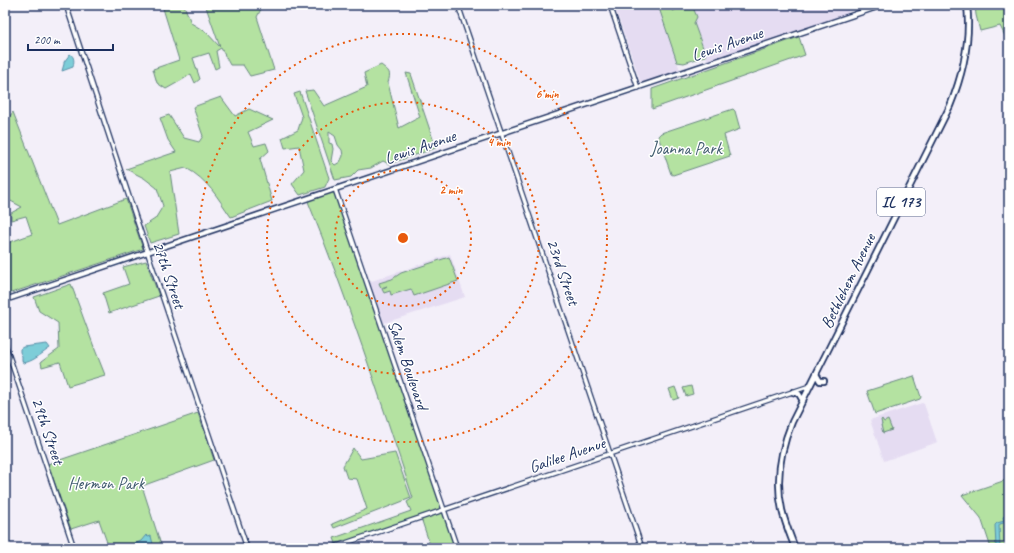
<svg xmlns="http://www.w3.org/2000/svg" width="1014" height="553" font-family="Caveat,sans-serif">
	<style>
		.built { fill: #e5dcf2 }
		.green { fill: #b4e2a1; stroke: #688880; fill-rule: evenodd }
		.water { fill: #7dcdd8; stroke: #568ea7 }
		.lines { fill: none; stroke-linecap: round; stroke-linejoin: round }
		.tertiary-casing { stroke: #1b2f5e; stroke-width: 6 }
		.secondary-casing { stroke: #1b2f5e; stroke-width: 7 }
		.primary-casing { stroke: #1b2f5e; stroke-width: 8 }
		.tertiary { stroke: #fff; stroke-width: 3.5 }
		.secondary { stroke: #fff; stroke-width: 4 }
		.primary { stroke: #fff; stroke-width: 4.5 }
		.ring { fill: none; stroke: #e8590c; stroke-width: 2; stroke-dasharray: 2 4 }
		.labels { text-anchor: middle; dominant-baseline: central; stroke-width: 3; stroke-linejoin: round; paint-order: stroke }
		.shield { fill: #fff; stroke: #5f6d8e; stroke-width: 1 }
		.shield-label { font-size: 16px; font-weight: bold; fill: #1b2f5e }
		.street-label { font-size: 17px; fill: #1b2f5e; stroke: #fff }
		.park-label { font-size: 17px; fill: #415c6f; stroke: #fff }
		.centre { fill: #e8590c; stroke: #fff; stroke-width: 2 }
		.ring-label { font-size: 12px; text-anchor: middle; font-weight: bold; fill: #e8590c; stroke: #fff; stroke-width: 3; stroke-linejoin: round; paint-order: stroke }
	</style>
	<rect width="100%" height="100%" fill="#f3eff9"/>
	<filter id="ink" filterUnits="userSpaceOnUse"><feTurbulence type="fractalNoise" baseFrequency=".025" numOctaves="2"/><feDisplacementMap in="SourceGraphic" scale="8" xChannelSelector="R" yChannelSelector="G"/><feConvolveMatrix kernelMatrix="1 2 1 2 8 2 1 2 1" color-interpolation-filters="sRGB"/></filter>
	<g filter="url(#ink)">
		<path class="built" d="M 614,5 L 658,5 L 680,70 L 641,83 Z
			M 692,5 L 846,5 L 849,15 L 707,60 L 706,55 L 694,23 L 697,17 Z
			M 450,254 L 465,297 L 384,323 L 369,282 Z
			M 922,403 L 924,404 L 937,442 L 935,443 L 884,461 L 870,420 Z"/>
		<path class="green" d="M 162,5 L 184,5 L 191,23 L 206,32 L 220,47 L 206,7 L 211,5 L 263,5 L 257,17 L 274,70 L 250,76 L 243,65 L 230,65 L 221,48 L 216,51 L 219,67 L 215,69 L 209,53 L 193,58 L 200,79 L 195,83 L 191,74 L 182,80 L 166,89 L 157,83 L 153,69 L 179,60 Z
			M 658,5 L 674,5 L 673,11 L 685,5 L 692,5 L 697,17 L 694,23 L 706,56 L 684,63 L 677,62 Z
			M 975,5 L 1009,5 L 1009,44 L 1000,26 L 980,31 L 976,15 Z
			M 799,37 L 805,55 L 652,109 L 652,89 Z
			M 381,65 C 390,72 391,72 388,83 L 399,128 L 420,117 L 406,73 L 411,74 L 436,148 L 389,164 L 383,161 L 371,168 L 358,170 L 351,177 L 335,180 L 305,91 L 313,90 L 324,106 L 367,87 L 364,73 ZM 329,132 L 335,136 L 338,145 L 342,150 L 343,156 L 340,162 L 335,165 L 331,161 L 333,149 L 332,144 L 329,143 Z
			M 300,92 L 329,178 L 325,187 L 300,195 L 292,184 L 304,170 L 299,146 L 285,148 L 282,138 L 298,130 L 302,117 L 294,94 Z
			M 221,97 L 235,116 L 249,109 L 273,120 L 248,132 L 254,146 L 266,143 L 269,151 L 260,159 L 272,201 L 231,217 C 217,197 208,180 186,168 L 170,172 L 179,234 L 150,243 L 144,226 L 155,219 L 163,206 L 157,188 L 144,178 L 126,169 L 176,152 L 168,140 L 160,118 L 169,115 L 184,138 L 199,142 L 203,136 L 193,107 Z
			M 733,109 L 735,111 L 740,129 L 724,135 L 730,156 L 673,175 L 671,174 L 658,136 L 661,133 Z
			M 13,112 L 57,225 L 126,199 L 143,249 L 5,295 L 5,244 L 32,234 L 26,216 L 11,220 L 11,213 L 22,207 L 5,198 L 5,122 Z
			M 335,189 L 457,548 L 431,548 L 421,518 L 337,546 L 334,538 L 411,511 L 407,502 L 413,498 C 380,398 347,297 307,199 Z
			M 449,257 L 458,281 L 414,296 L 411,289 L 391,295 L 390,291 L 384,293 L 382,289 L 387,286 L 381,288 L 379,283 L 392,279 L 401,273 Z
			M 146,261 L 159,296 L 109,313 L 103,293 L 129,284 L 123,267 Z
			M 71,284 L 94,347 L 105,375 L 68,386 L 60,362 L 42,367 L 41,362 L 59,349 L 58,323 L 39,311 L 34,297 Z
			M 914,376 L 921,397 L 920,399 L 875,414 L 867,391 Z
			M 691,386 L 693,394 L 686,396 L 683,388 Z
			M 675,387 L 679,398 L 673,400 L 669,389 Z
			M 198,413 L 214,460 L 142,486 L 162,548 L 109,548 L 99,520 L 71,529 L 48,464 Z
			M 882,419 L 884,422 L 888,420 L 892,430 L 883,433 L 881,425 L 882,425 L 881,420 Z
			M 353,448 L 361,459 L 395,453 L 411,498 L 334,528 L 332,524 L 367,509 L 357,479 L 347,478 L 343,466 Z
			M 1009,479 L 1009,548 L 991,548 L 981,518 L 962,495 Z"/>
		<path class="water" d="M 70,54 C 75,57 74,62 73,67 L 62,71 L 64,64 L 64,62 Z
			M 47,344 L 50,348 L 47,350 C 40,355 32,362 23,363 L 22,360 L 22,356 L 20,352 L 20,349 L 23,347 Z
			M 1009,505 L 1008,512 L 1009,519 L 1007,522 L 1000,524 L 999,526 L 1000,548 L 996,548 L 995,525 L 997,523 L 1004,521 L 1003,517 L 1007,515 L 1006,511 L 1006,507 Z
			M 146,535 L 148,537 L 151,536 L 154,548 L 126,548 L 141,541 Z"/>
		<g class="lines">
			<defs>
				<path id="tertiary" d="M 458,5 L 642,548
					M 610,5 L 638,88
					M 68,11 L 138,224 L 247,548
					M 335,189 L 457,548
					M 5,344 L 74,548
					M 331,548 L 810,386"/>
				<path id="secondary" d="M 5,300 L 883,5"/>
				<path id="primary" d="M 816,374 L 820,381 L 824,381
					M 793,392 L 799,394 L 803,401
					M 795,548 C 790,535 785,523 782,510 C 775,479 780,451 792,422 L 950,106 C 963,74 971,40 967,5"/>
			</defs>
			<use href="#tertiary" class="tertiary-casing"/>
			<use href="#secondary" class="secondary-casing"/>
			<use href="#primary" class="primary-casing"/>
			<use href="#tertiary" class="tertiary"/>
			<use href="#secondary" class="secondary"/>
			<use href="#primary" class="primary"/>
		</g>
	</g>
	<g class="ring">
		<circle cx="403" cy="238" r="68"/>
		<circle cx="403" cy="238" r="136"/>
		<circle cx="403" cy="238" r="204"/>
	</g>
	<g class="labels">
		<rect class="shield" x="877" y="188" width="48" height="28" rx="3"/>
		<g class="shield-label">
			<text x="901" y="202">IL 173</text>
		</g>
		<g class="street-label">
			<text transform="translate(727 44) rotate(-19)">Lewis Avenue</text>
			<text transform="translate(420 147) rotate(-19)">Lewis Avenue</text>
			<text transform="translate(563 272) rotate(71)">23rd Street</text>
			<text transform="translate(169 275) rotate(71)">27th Street</text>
			<text transform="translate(848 281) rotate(-64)">Bethlehem Avenue</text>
			<text transform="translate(408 365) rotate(71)">Salem Boulevard</text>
			<text transform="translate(48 431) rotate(71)">29th Street</text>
			<text transform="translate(567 455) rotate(-19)">Galilee Avenue</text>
		</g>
		<g class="park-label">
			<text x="686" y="148">Joanna Park</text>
			<text x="106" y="483">Hermon Park</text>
		</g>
	</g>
	<circle cx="403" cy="238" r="6" class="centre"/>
	<g class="ring-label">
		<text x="547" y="98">6 min</text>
		<text x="499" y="146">4 min</text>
		<text x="451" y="194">2 min</text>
	</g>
	<rect width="1014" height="553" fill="none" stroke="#fff" stroke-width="20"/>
	<rect x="10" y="10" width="994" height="533" fill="none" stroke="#1b2f5e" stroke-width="1.5" filter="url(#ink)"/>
	<path d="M28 44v6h85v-6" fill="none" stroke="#1b2f5e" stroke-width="2"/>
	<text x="34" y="44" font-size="12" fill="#1b2f5e" stroke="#ffffff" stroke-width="3" paint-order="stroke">200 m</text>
</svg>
